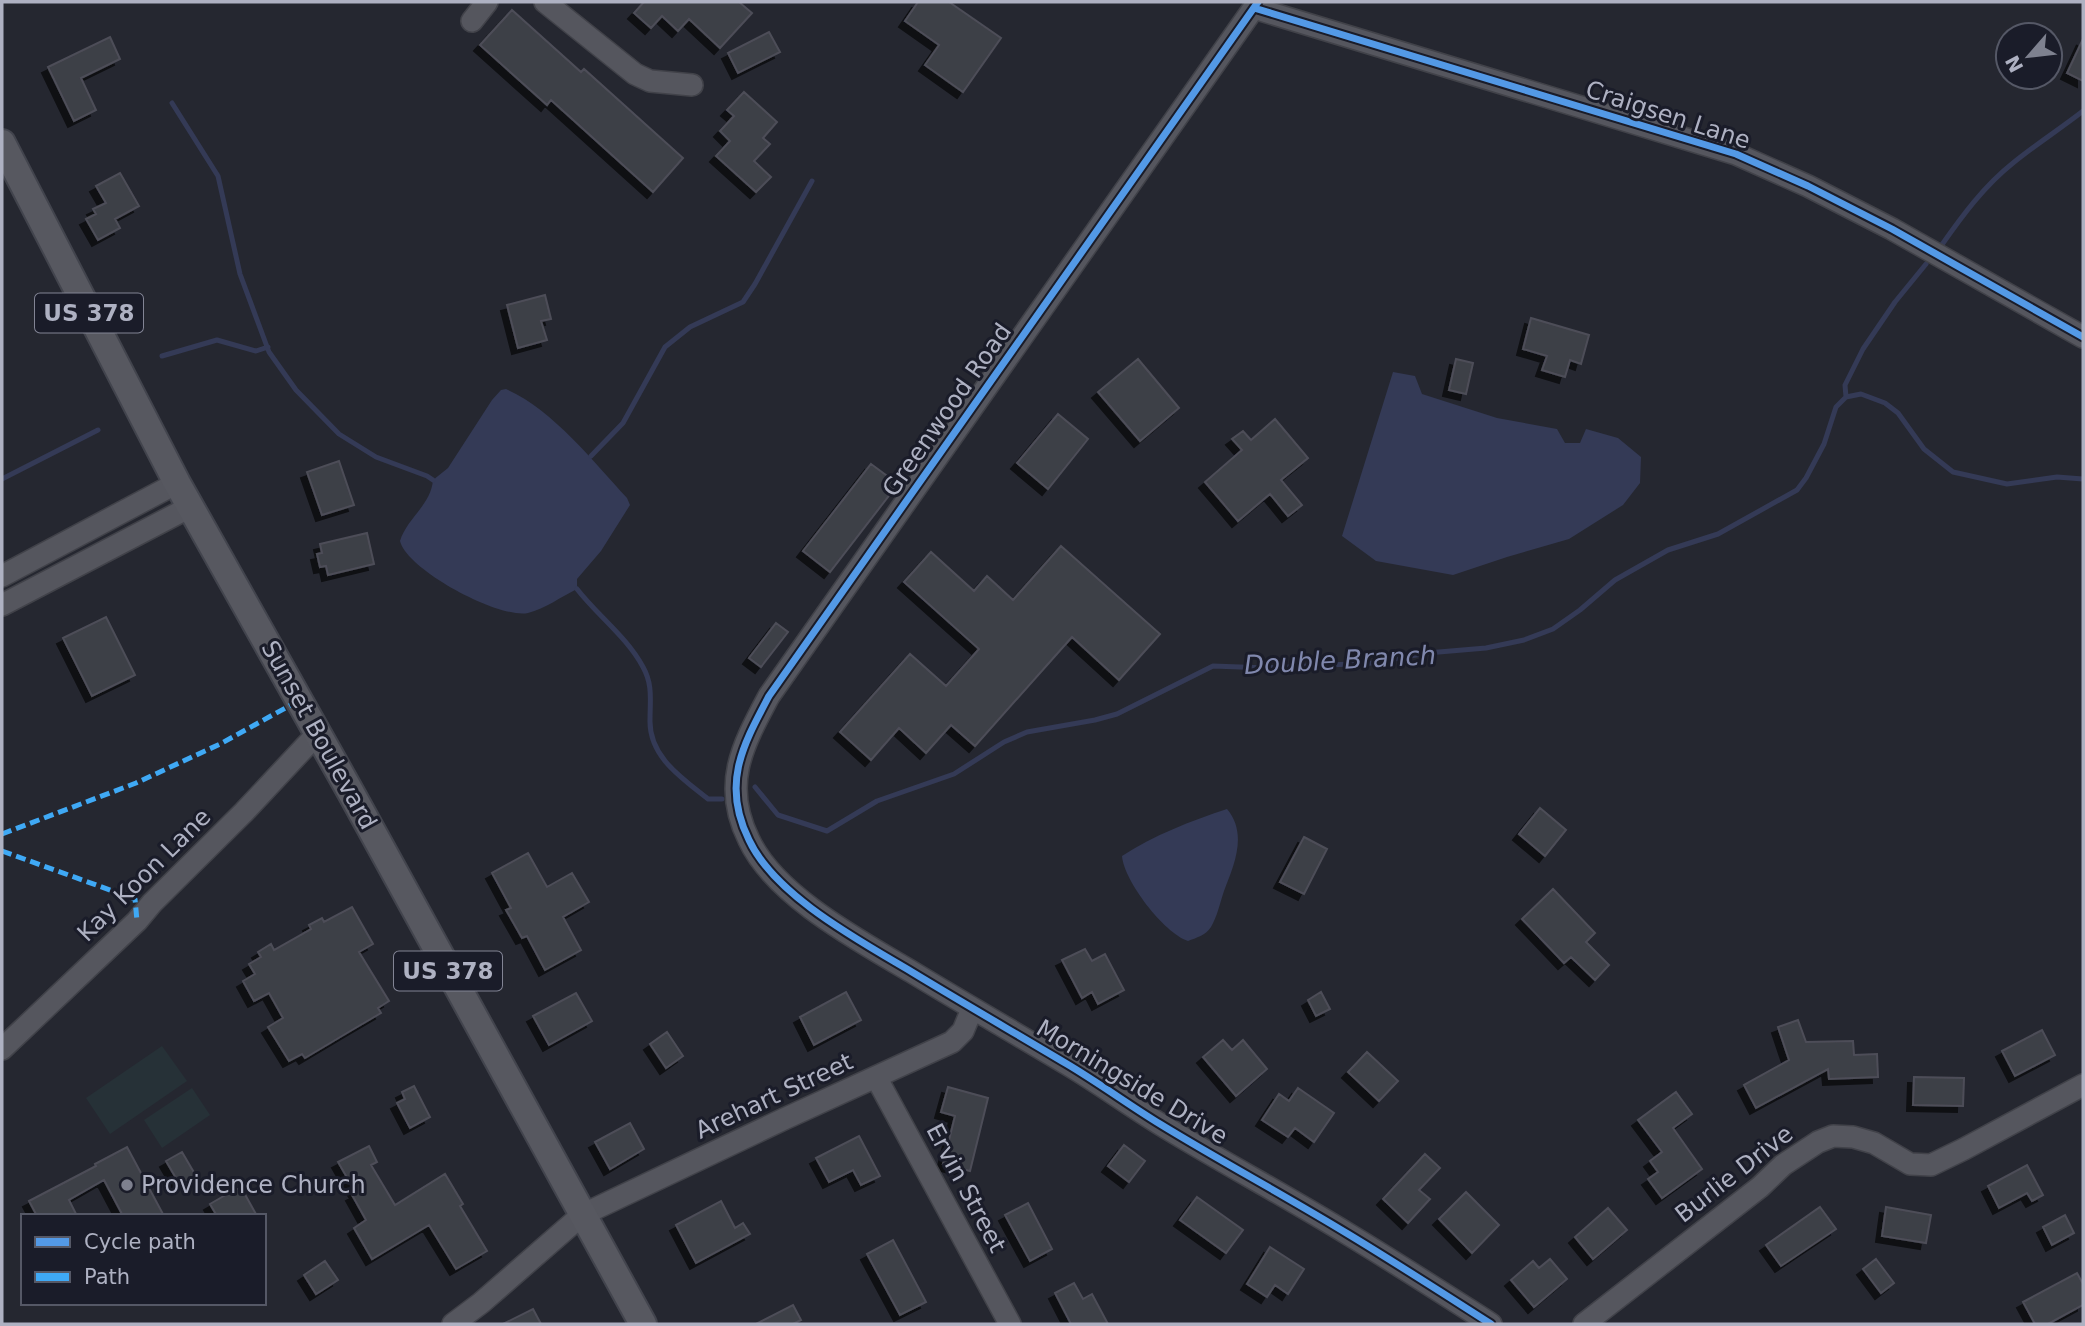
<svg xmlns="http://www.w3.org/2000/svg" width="2085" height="1326" font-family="'DejaVu Sans',sans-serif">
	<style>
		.green { fill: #263137 }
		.water { fill: #343a56 }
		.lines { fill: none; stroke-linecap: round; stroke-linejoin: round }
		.stream { stroke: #343a56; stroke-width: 5 }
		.building { fill: #3e3f47; stroke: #4d4e58; stroke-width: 2; filter: url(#shadow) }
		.minor-casing { stroke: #414249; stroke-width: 24 }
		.major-casing { stroke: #42444d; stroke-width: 30 }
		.minor { stroke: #55565e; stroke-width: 21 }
		.major { stroke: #575860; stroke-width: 26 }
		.quiet { stroke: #3fa9f5; stroke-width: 5; stroke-dasharray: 10 5; stroke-linecap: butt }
		.cycleway-casing { stroke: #1a1c29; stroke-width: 11 }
		.cycleway { stroke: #5399e6; stroke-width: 7 }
		.poi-dot { fill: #7e818f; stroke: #1a1c29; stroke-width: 2.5 }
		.labels { text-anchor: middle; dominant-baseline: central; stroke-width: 6; stroke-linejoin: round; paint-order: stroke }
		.shield { fill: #1a1c29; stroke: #828494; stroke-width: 2 }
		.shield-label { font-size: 23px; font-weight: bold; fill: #aeb1c2 }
		.street-label { font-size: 24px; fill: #aeb1c2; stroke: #1a1c29 }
		.poi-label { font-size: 24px; fill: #aeb1c2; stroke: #1a1c29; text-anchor: start }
		.water-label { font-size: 26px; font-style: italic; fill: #8088ad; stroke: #1a1c29 }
	</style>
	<defs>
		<filter id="shadow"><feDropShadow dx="-6" dy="6" stdDeviation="0" flood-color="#0009"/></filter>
	</defs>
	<rect width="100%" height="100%" fill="#252730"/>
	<path class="green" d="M 162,1046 L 187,1081 L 110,1134 L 86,1098 Z
		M 192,1088 L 210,1115 L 162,1148 L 144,1120 Z"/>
	<path class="water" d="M 1393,372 L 1415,376 L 1422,394 L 1497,418 L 1557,429 L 1565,443 L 1580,443 L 1586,429 L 1618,438 L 1641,457 L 1640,483 L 1623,505 L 1569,539 L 1507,557 L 1453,575 L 1376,561 L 1342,536 Z
		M 506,389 C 552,409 594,462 627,498 L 630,505 L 601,551 L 577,579 L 577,589 C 562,596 545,609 528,613 C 499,619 407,570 400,541 C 407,518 431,505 433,480 L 448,468 L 492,400 L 501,390 Z
		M 1227,809 C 1248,834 1234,865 1224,891 C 1220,903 1217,917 1211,927 C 1206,935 1196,938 1188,941 C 1164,933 1124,881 1122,856 C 1154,835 1191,821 1227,809 Z"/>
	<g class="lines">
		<path class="stream" d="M 172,103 L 218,176 L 240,274 L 269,352 L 296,390 L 339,434 L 376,457 L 427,476 L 433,480
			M 1941,246 C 1962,216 1984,186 2013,163 C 2035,145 2060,129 2083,111
			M 162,356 L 217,340 L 256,351 L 268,347
			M 1846,397 L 1861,394 L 1885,403 L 1898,413 L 1924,449 L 1953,472 L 2007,484 L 2057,477 L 2083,479
			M 591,456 L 623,423 L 665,347 L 690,327 L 743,302 L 755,284 L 812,181
			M 2,479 L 98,430
			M 577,589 C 597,615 627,637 643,667 C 653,685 650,700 650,720 C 649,757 682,778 708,799 L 722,799
			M 755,787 L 778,815 L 827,831 L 877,801 L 954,774 L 1004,742 L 1027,732 L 1095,720 L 1117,714 L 1213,666 L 1267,668 L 1372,663 L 1427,653 L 1486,648 L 1524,640 L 1553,629 L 1580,610 L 1615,580 L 1668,550 L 1718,534 L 1797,490 L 1806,478 L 1824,444 L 1836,407 L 1846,397 L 1845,385 L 1863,349 L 1895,302 L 1926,264"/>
	</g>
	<path class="building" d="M 644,2 L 739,2 L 752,13 L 720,48 L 689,19 L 678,31 L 662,16 L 651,28 L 634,13 Z
		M 918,2 L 949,2 L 1001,38 L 963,92 L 925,65 L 939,45 L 905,21 Z
		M 512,10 L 581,72 L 584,69 L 683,158 L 653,192 L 551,100 L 547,105 L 480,45 Z
		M 769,32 L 780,52 L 738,73 L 728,53 Z
		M 110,37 L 120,59 L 81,78 L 96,110 L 74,121 L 48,67 Z
		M 2083,39 L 2083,81 L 2067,73 Z
		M 744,92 L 777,122 L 763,138 L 770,144 L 754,161 L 771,177 L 756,192 L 716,156 L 730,141 L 720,131 L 734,116 L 727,110 Z
		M 120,173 L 139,206 L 115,219 L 120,228 L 98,240 L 86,219 L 96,214 L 93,209 L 106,203 L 96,186 Z
		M 545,295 L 551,319 L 541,321 L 547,340 L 518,348 L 507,305 Z
		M 1531,318 L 1589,335 L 1581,364 L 1570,360 L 1565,377 L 1542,370 L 1547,356 L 1523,349 Z
		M 1138,359 L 1179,408 L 1140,441 L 1098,392 Z
		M 1456,359 L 1473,363 L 1466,394 L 1449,390 Z
		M 1058,414 L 1088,439 L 1048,489 L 1017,463 Z
		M 1275,419 L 1308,458 L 1281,480 L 1302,505 L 1288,516 L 1270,494 L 1238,521 L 1205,482 L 1242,450 L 1232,439 L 1243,431 L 1251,440 Z
		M 339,461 L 354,505 L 322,515 L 307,472 Z
		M 871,464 L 898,484 L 830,572 L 803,551 Z
		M 367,533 L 374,564 L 328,575 L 326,566 L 320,567 L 317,554 L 322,553 L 320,544 Z
		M 1061,546 L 1160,634 L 1119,680 L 1072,637 L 975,746 L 951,725 L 926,753 L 899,728 L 871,760 L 840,732 L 910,654 L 946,686 L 979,649 L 904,582 L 931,552 L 974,591 L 987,576 L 1013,600 Z
		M 106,617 L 135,675 L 92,696 L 63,638 Z
		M 776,623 L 788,632 L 761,667 L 749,658 Z
		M 1540,808 L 1566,830 L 1545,856 L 1519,834 Z
		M 1304,837 L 1327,849 L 1304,894 L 1280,882 Z
		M 528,853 L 547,887 L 572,873 L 589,902 L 563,917 L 581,950 L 545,970 L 527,936 L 522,938 L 506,910 L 511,908 L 492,873 Z
		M 1553,889 L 1595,933 L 1586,942 L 1609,965 L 1595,980 L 1571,957 L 1564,963 L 1522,919 Z
		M 352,907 L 373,944 L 359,952 L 389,1001 L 378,1008 L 381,1013 L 352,1030 L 305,1058 L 302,1054 L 289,1061 L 268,1027 L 283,1018 L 269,993 L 254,1001 L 243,981 L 255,974 L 249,964 L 261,957 L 258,952 L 271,944 L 274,950 L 311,929 L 309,925 L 322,918 L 324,922 Z
		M 1085,949 L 1092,961 L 1105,954 L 1124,990 L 1098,1004 L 1092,992 L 1082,998 L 1062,960 Z
		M 846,992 L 861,1020 L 814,1045 L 800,1017 Z
		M 1321,992 L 1330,1009 L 1316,1016 L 1308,1000 Z
		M 576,993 L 592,1021 L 549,1045 L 533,1016 Z
		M 1798,1020 L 1806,1042 L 1853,1041 L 1854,1055 L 1877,1054 L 1878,1077 L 1829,1079 L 1828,1069 L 1756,1108 L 1744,1085 L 1789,1060 L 1778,1027 Z
		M 2042,1030 L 2055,1055 L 2015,1076 L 2002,1051 Z
		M 667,1032 L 683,1056 L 666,1068 L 650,1044 Z
		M 1223,1040 L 1232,1050 L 1243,1040 L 1267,1069 L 1236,1096 L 1203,1057 Z
		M 1367,1052 L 1398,1081 L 1379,1101 L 1348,1072 Z
		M 1914,1077 L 1964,1078 L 1963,1106 L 1913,1105 Z
		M 414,1086 L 430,1117 L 410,1128 L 397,1103 L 405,1099 L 402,1092 Z
		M 948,1087 L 988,1098 L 970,1171 L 943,1164 L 955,1116 L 941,1112 Z
		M 1298,1088 L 1334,1113 L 1314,1142 L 1295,1128 L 1288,1137 L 1262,1120 L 1279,1094 L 1289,1101 Z
		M 1676,1092 L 1692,1114 L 1673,1128 L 1702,1169 L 1662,1198 L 1648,1179 L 1658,1172 L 1650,1161 L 1662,1152 L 1638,1120 Z
		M 630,1123 L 644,1149 L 610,1169 L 595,1142 Z
		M 859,1136 L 880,1176 L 861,1185 L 853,1170 L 829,1182 L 816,1158 Z
		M 1124,1145 L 1145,1161 L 1129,1182 L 1108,1166 Z
		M 369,1146 L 377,1162 L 371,1165 L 395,1205 L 445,1174 L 463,1204 L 460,1206 L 487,1251 L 456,1269 L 429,1225 L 372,1259 L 354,1228 L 366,1220 L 352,1195 L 356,1193 L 338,1162 Z
		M 127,1147 L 164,1216 L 123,1216 L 104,1180 L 69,1200 L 77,1216 L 37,1216 L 29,1201 L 96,1166 L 95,1164 Z
		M 182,1152 L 196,1176 L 180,1185 L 166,1161 Z
		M 1425,1154 L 1440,1168 L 1419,1190 L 1430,1199 L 1408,1223 L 1383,1199 Z
		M 2027,1165 L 2043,1195 L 2032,1201 L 2027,1193 L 1999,1208 L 1988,1186 Z
		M 236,1189 L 242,1189 L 257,1216 L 217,1216 L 210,1204 Z
		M 1466,1192 L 1499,1225 L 1472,1253 L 1439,1219 Z
		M 1197,1197 L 1243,1230 L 1226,1253 L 1180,1220 Z
		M 721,1201 L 735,1228 L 743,1223 L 750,1234 L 696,1263 L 676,1225 Z
		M 1028,1203 L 1052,1249 L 1030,1261 L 1005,1215 Z
		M 1820,1207 L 1836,1229 L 1781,1266 L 1766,1245 Z
		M 1886,1207 L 1931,1215 L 1926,1243 L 1882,1236 Z
		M 1608,1208 L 1627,1230 L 1593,1259 L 1575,1237 Z
		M 2065,1215 L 2074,1233 L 2052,1245 L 2043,1227 Z
		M 893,1240 L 926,1302 L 900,1315 L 867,1254 Z
		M 1270,1247 L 1304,1269 L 1288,1294 L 1275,1285 L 1267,1297 L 1247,1284 Z
		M 1550,1259 L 1567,1279 L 1534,1307 L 1511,1280 L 1533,1261 L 1539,1268 Z
		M 1876,1259 L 1894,1283 L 1881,1293 L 1863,1269 Z
		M 325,1261 L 338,1280 L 316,1294 L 304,1275 Z
		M 2077,1273 L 2083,1284 L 2083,1305 L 2048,1324 L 2035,1324 L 2023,1302 Z
		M 1074,1283 L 1083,1299 L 1092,1294 L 1108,1324 L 1071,1324 L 1055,1293 Z
		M 793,1305 L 801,1320 L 793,1324 L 756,1324 Z
		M 533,1309 L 541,1324 L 503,1324 Z"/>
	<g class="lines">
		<defs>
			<path id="minor" d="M 545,2 L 635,74 L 650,81 L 692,85
				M 1258,2 L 769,696 C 743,745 721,784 749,840 C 775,896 860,941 912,972 C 963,1003 1015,1033 1067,1064 C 1099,1083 1129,1105 1160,1124 C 1222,1162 1286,1196 1348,1234 C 1396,1263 1444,1294 1491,1324
				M 1254,8 L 1736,154 L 1808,186 L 1892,229 L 2083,337
				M 472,21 L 487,2
				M 2,576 L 177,483
				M 2,605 L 190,507
				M 2,1049 L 137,921 L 152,903 L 244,812 L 318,733
				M 876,1077 L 1010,1324
				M 453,1324 L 481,1303 L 582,1215 L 784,1119 L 952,1042 L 963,1031 L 972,1009
				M 1584,1324 L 1760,1187 L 1783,1165 L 1818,1142 L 1833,1136 L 1853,1137 L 1874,1143 L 1910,1164 L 1931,1165 L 1964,1149 L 2083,1085"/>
			<path id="major" d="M 2,143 L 177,483 L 350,791 L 643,1324"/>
		</defs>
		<use href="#minor" class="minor-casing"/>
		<use href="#major" class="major-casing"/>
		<use href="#minor" class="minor"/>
		<use href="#major" class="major"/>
		<path class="quiet" d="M 2,834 L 136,783 L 220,744 L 300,700
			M 2,851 L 135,899 L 137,921"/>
		<defs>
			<path id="cycleway" d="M 1258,2 L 769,696 C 743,745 721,784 749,840 C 775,896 860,941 912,972 C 963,1003 1015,1033 1067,1064 C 1099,1083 1129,1105 1160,1124 C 1222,1162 1286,1196 1348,1234 C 1396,1263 1444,1294 1491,1324
				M 1254,8 L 1736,154 L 1808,186 L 1892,229 L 2083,337"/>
		</defs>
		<use href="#cycleway" class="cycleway-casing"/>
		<use href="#cycleway" class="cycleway"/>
	</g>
	<circle class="poi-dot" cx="127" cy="1185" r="7"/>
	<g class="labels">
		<g class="shield">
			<rect x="35" y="293.5" width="108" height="39" rx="5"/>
			<rect x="394" y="951.5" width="108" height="39" rx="5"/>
		</g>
		<g class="shield-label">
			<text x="89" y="313">US 378</text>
			<text x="448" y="971">US 378</text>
		</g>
		<g class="street-label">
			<text transform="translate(1668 115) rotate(18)">Craigsen Lane</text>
			<text transform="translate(947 410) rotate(-55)">Greenwood Road</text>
			<text transform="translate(319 735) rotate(61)">Sunset Boulevard</text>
			<text transform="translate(144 875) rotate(-45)">Kay Koon Lane</text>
			<text transform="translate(1132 1082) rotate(31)">Morningside Drive</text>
			<text transform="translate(774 1096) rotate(-25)">Arehart Street</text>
			<text transform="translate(1734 1174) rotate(-38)">Burlie Drive</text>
			<text transform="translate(966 1188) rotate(62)">Ervin Street</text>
		</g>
		<g class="poi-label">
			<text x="141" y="1185">Providence Church</text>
		</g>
		<g class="water-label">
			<text transform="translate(1340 660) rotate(-3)">Double Branch</text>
		</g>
	</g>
	<rect width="2085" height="1326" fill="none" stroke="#aeb1c2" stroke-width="7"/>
	<rect x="21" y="1214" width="245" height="91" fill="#1a1c29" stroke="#555866" stroke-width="2"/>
	<rect x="35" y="1237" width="35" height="10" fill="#5399e6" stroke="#555866" stroke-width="2"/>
	<text x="84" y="1249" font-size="21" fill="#aeb1c2">Cycle path</text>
	<rect x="35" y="1272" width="35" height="10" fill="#3fa9f5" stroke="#555866" stroke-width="2"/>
	<text x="84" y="1284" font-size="21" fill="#aeb1c2">Path</text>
	<g transform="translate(2029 56) rotate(242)"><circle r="33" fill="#1a1c29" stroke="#555866" stroke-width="2"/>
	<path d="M0-5L12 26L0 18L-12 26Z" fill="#7e818f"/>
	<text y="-10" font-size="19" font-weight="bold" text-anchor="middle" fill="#aeb1c2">N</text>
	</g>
</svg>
